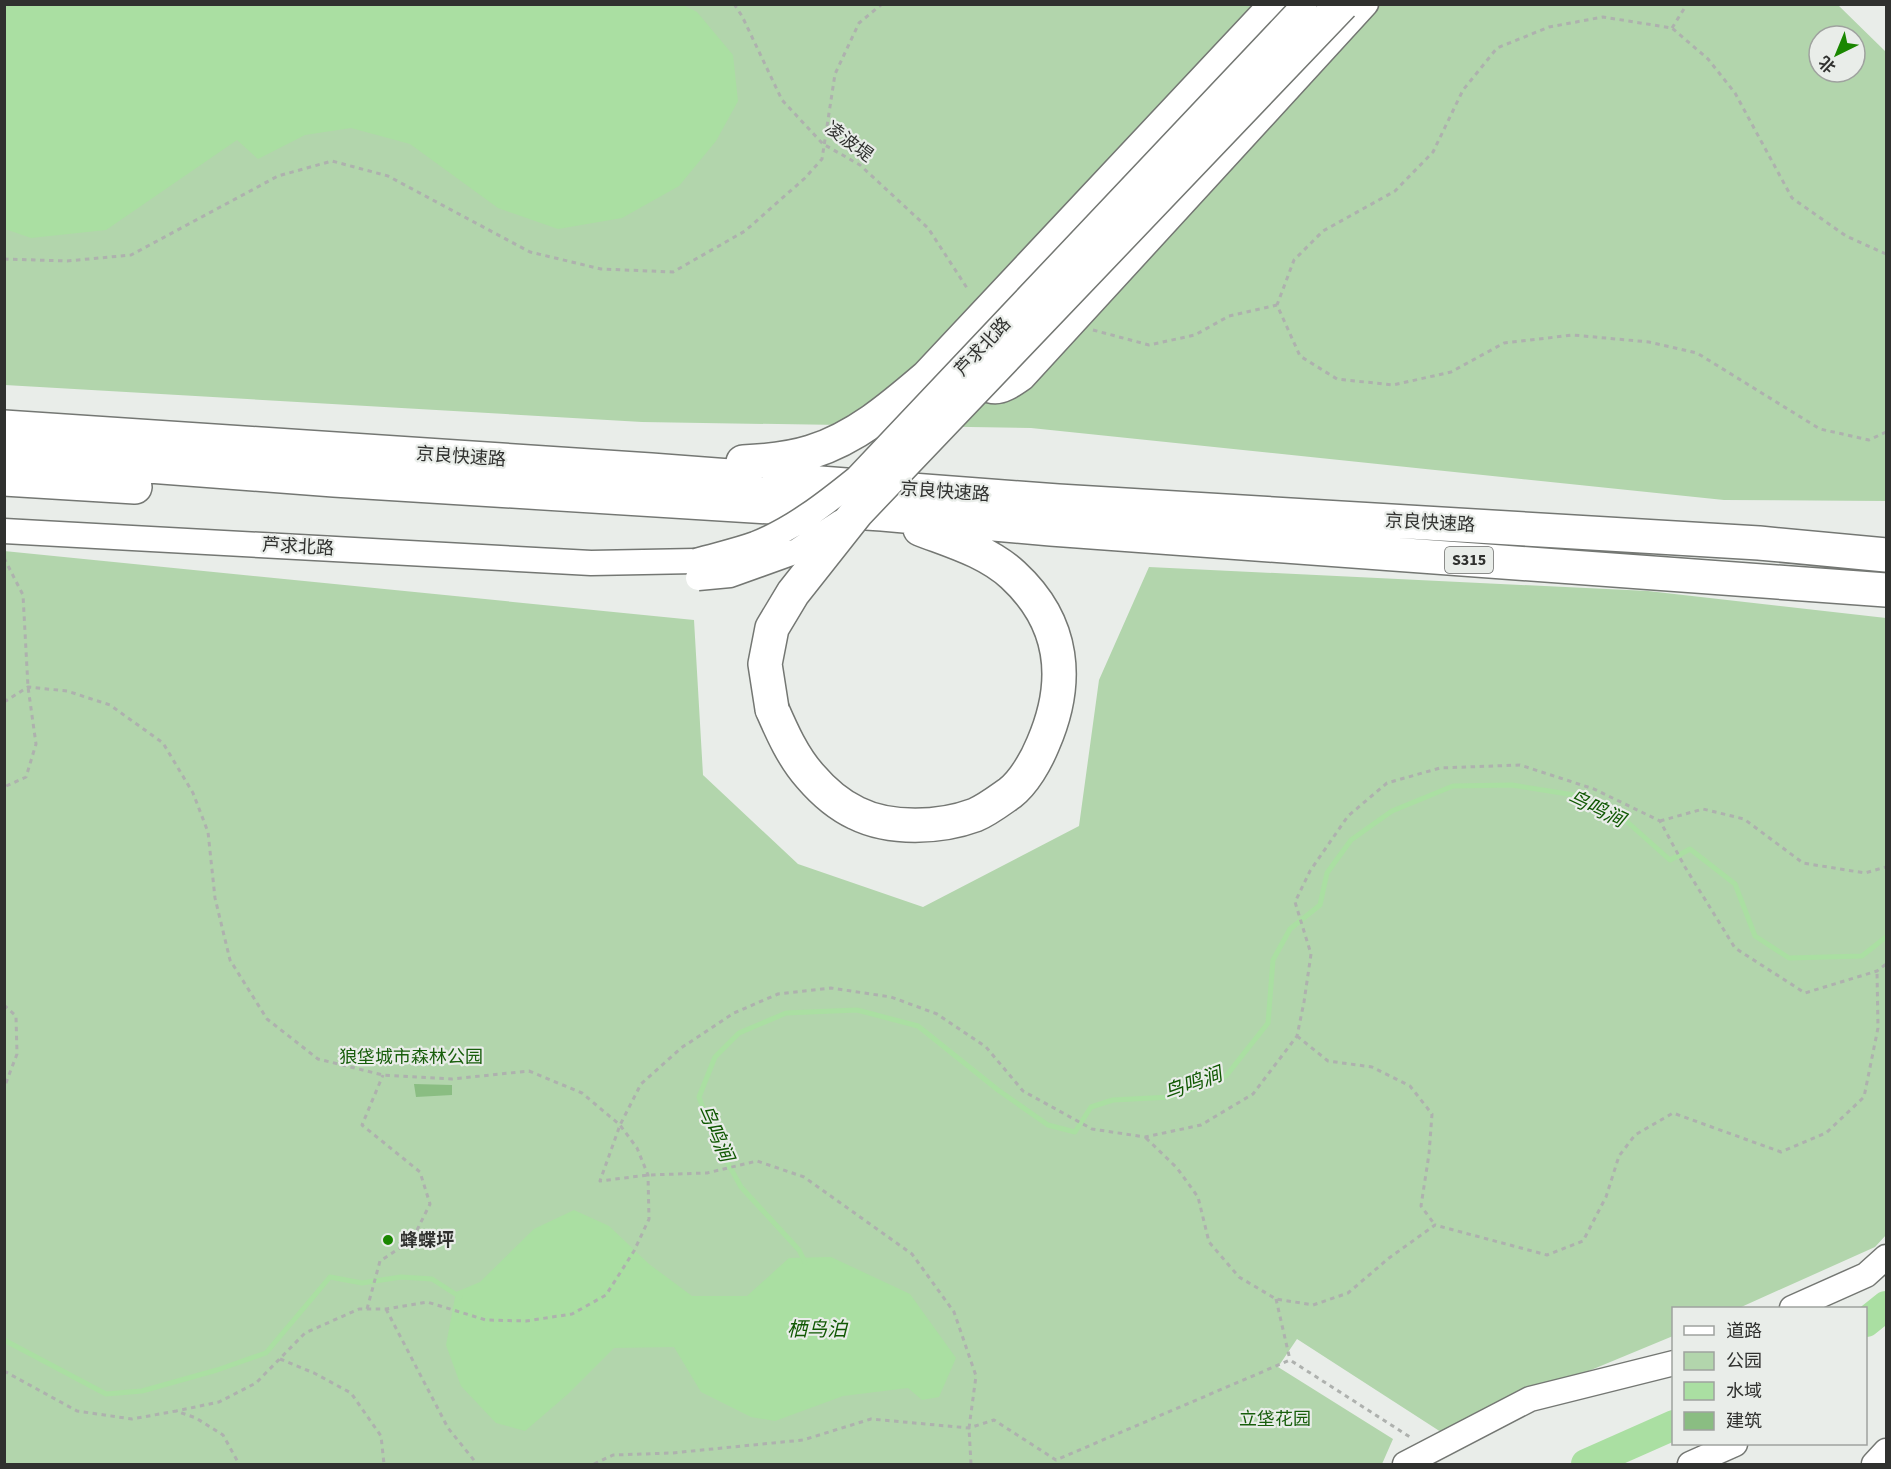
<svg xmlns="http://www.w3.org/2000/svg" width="1891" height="1469" font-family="'Source Sans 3','Noto Sans SC',sans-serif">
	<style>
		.green { fill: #b2d5ac; fill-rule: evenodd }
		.water { fill: #aadfa2 }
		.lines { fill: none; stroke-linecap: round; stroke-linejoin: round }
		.stream { stroke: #aadfa2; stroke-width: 5 }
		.river { stroke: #aadfa2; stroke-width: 30 }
		.building { fill: #8abd82 }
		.minor-casing { stroke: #747773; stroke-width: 27 }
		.highway-casing { stroke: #747773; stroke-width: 36 }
		.path { stroke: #aeb1ae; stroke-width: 3; stroke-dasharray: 4.5 4.5; stroke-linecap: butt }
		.minor { stroke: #fff; stroke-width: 24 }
		.highway { stroke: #fff; stroke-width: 33 }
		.minor-bridge-casing { stroke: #747773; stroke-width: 27; stroke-linecap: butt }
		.highway-bridge-casing { stroke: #747773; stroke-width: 36; stroke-linecap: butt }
		.minor-bridge { stroke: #fff; stroke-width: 24 }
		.highway-bridge { stroke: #fff; stroke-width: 33 }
		.poi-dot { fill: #1a8700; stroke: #e9ede9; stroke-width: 2 }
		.labels { text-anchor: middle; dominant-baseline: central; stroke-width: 4.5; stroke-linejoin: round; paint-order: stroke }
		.shield { fill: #e9ede9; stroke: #686967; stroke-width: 1.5 }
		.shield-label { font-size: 16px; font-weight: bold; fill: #30312f }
		.street-label { font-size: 18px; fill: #30312f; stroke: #e9ede9 }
		.park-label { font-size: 18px; fill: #185e0c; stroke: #e9ede9 }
		.poi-label { font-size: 18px; font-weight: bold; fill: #30312f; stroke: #e9ede9; text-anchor: start }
		.water-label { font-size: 20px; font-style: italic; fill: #105803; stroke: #e9ede9 }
	</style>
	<rect width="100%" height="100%" fill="#e9ede9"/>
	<path class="green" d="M 4,5 L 1838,5 L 1886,52 L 1886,501 L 1724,500 L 1031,428 L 642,422 L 5,385 ZM 1819,36 L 1855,36 L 1855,72 L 1819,72 Z
		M 4,551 L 694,620 L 703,775 L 798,864 L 923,907 L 1079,826 L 1099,680 L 1149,567 L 1648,591 L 1886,618 L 1886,1235 L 1875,1247 L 1739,1308 L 1674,1308 L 1673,1336 L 1441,1432 L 1297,1339 L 1278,1367 L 1393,1439 L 1382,1464 L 5,1464 Z"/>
	<path class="water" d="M 5,4 L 683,5 L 697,12 L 733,55 L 738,101 L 716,141 L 679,186 L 622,218 L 558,229 L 498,208 L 410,144 L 351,128 L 305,135 L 258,159 L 237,140 L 106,230 L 31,238 L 5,229 Z
		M 574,1210 L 609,1226 L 649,1264 L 692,1296 L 747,1296 L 789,1258 L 831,1257 L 910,1294 L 956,1358 L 939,1397 L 922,1400 L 908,1388 L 843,1396 L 775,1421 L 751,1417 L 701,1392 L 674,1347 L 614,1348 L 568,1394 L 525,1431 L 496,1423 L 461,1386 L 446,1345 L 456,1292 L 480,1282 L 534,1229 Z"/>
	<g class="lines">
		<path class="stream" d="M 805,1262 L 799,1250 L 741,1187 L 714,1138 L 699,1097 L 715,1057 L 739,1033 L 786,1013 L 857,1010 L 918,1026 L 998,1090 L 1048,1125 L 1075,1132 L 1091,1107 L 1113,1100 L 1171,1097 L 1226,1076 L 1268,1023 L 1273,960 L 1290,929 L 1320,905 L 1327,873 L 1351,840 L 1392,811 L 1453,786 L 1512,785 L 1574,795 L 1624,819 L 1670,860 L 1690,849 L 1735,884 L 1755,936 L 1789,958 L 1862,956 L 1886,937
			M 4,1340 L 106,1394 L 142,1391 L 217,1370 L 266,1353 L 330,1277 L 362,1283 L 401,1277 L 432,1279 L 460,1297"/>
		<path class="river" d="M 1866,1322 L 1886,1306
			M 1586,1464 L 1674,1425"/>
	</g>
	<path class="building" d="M 414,1084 L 452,1085 L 452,1095 L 416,1097 Z"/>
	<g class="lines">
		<defs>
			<path id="minor" d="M 969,376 C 991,397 999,395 1023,378 L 1366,4
				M 4,531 L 591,563 L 696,561
				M 1792,1308 L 1866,1275 L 1886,1257
				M 1405,1464 L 1530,1399 L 1674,1363
				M 1690,1464 L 1735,1444
				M 1874,1464 L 1886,1451"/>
			<path id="highway" d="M 4,427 L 651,470 L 1058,501 L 1759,543 L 1886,555
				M 4,455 L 334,480 L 882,514 L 1051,529 L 1886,590
				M 743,462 C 765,461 789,459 811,452 C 856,438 892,407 927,377 L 1277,4
				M 4,479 L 135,487
				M 772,709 C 782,732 793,757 810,776 C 822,790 839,805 856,813 C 890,830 940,828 975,815 C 987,810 1000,800 1010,793 C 1024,782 1036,761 1043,744 C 1070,682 1065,623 1013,575 C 987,551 951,541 920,529"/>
		</defs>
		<use href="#minor" class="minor-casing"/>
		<use href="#highway" class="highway-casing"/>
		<path class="path" d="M 734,4 L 742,16 L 782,100 L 823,144 L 860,165 L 928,228 L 967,288
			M 1672,28 L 1687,4
			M 1886,254 L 1846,236 L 1792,198 L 1735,93 L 1708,59 L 1672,28 L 1603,17 L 1549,27 L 1497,48 L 1463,90 L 1433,152 L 1395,191 L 1323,231 L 1294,260 L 1277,305 L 1300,356 L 1337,379 L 1393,385 L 1451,372 L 1504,343 L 1573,335 L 1649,342 L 1697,353 L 1820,429 L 1869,440 L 1886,432
			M 4,259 L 67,261 L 131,255 L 278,176 L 332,161 L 388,176 L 530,252 L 601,269 L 673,272 L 745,231 L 805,178 L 822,159 L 835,74 L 859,23 L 882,4
			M 1093,330 L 1149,345 L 1195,335 L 1229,316 L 1277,305
			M 4,558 L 23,595 L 28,687 L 36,744 L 26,777 L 4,787
			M 4,702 L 28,687 L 67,691 L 110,705 L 163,743 L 193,793 L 208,832 L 215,898 L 230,960 L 267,1019 L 318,1059 L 383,1075 L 452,1079 L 529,1071 L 582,1093 L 620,1125 L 637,1148 L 648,1175 L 649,1219 L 634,1251 L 606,1295 L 572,1314 L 526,1321 L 486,1320 L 427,1302 L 386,1309 L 359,1309 L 305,1333 L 256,1383 L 219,1402 L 176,1411
			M 1660,821 L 1703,809 L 1744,819 L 1803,863 L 1865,873 L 1886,867
			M 4,1005 L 16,1016 L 17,1054 L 4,1088
			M 1297,1036 L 1328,1061 L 1372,1067 L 1410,1086 L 1432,1114 L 1429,1154 L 1421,1206 L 1435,1225
			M 1146,1138 L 1177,1168 L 1198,1197 L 1209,1242 L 1239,1277 L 1276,1299 L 1313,1305 L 1348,1293 L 1389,1258 L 1435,1225 L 1547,1255 L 1583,1241 L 1606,1197 L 1619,1156 L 1635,1135 L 1673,1113 L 1781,1152 L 1826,1133 L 1864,1097 L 1878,1028 L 1877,971
			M 1276,1299 L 1290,1360
			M 367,1309 L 380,1261 L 412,1240 L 430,1204 L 420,1172 L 362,1125 L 383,1075
			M 386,1309 L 448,1428 L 477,1464
			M 280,1359 L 314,1373 L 351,1393 L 381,1436 L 384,1464
			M 4,1371 L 77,1411 L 132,1419 L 176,1411 L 196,1418 L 223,1435 L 239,1464
			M 594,1464 L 613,1455 L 672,1453 L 803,1440 L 871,1419 L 969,1428 L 994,1420 L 1056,1460 L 1290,1360 L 1413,1439
			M 971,1464 L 969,1428 L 976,1376 L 954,1312 L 912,1254 L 804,1177 L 757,1161 L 707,1173 L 648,1175 L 600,1181 L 620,1125 L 641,1084 L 681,1048 L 734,1013 L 778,994 L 831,988 L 891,997 L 937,1014 L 986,1047 L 1023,1091 L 1092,1129 L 1145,1137 L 1201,1125 L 1253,1094 L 1297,1036 L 1304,1002 L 1311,954 L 1295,902 L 1310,871 L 1348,816 L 1387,783 L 1440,768 L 1520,765 L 1594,789 L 1660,821 L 1685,867 L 1735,948 L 1805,993 L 1877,971 L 1886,964"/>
		<use href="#minor" class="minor"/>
		<use href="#highway" class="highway"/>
		<defs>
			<path id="minor-bridge" d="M 696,561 C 716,555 736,551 755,544 C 793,529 826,503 857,478 L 1305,4
				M 698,578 L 730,575 L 797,551 L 841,522"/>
			<path id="highway-bridge" d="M 772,709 L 765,664 L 772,628 L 793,593 L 857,512 L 1342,4"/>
		</defs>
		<use href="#minor-bridge" class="minor-bridge-casing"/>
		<use href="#highway-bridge" class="highway-bridge-casing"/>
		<use href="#minor-bridge" class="minor-bridge"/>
		<use href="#highway-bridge" class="highway-bridge"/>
	</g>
	<circle class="poi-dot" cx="388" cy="1240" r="6"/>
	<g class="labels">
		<rect class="shield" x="1445" y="547" width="48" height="26" rx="4.5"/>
		<g class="shield-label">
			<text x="1469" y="560">S315</text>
		</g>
		<g class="street-label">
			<text transform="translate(849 142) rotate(36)">凌波堤</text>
			<text transform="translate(983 347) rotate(-47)">芦求北路</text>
			<text transform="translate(461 457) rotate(4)">京良快速路</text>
			<text transform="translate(945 492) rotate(4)">京良快速路</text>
			<text transform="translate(1430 523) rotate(3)">京良快速路</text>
			<text transform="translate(298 547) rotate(3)">芦求北路</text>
		</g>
		<g class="park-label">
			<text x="411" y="1057">狼垡城市森林公园</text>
			<text x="1275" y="1419">立垡花园</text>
		</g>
		<g class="poi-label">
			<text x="400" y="1240">蜂蝶坪</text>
		</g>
		<g class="water-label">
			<text transform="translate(1596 809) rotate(25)">鸟鸣涧</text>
			<text transform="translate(1193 1084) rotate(-20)">鸟鸣涧</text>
			<text transform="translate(715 1133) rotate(66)">鸟鸣涧</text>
			<text x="817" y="1330">栖鸟泊</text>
		</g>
	</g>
	<rect width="1891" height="1469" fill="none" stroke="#30312f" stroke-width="12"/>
	<rect x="1672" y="1307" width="195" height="138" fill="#e9ede9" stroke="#9fa29f" stroke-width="1.5"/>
	<rect x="1684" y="1326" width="30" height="9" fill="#ffffff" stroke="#9fa29f" stroke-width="1.5"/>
	<text x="1726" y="1337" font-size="18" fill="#30312f">道路</text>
	<rect x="1684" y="1352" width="30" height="18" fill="#b2d5ac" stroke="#9fa29f" stroke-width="1.5"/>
	<text x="1726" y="1367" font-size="18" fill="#30312f">公园</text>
	<rect x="1684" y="1382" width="30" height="18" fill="#aadfa2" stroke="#9fa29f" stroke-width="1.5"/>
	<text x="1726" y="1397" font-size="18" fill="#30312f">水域</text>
	<rect x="1684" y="1412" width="30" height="18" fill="#8abd82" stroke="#9fa29f" stroke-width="1.5"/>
	<text x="1726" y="1427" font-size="18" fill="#30312f">建筑</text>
	<g transform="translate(1837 54) rotate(223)"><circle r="28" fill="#e9ede9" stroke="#9fa29f" stroke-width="1.5"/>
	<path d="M0-4.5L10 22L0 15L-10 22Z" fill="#1a8700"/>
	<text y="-9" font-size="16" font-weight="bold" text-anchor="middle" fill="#30312f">北</text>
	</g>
</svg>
